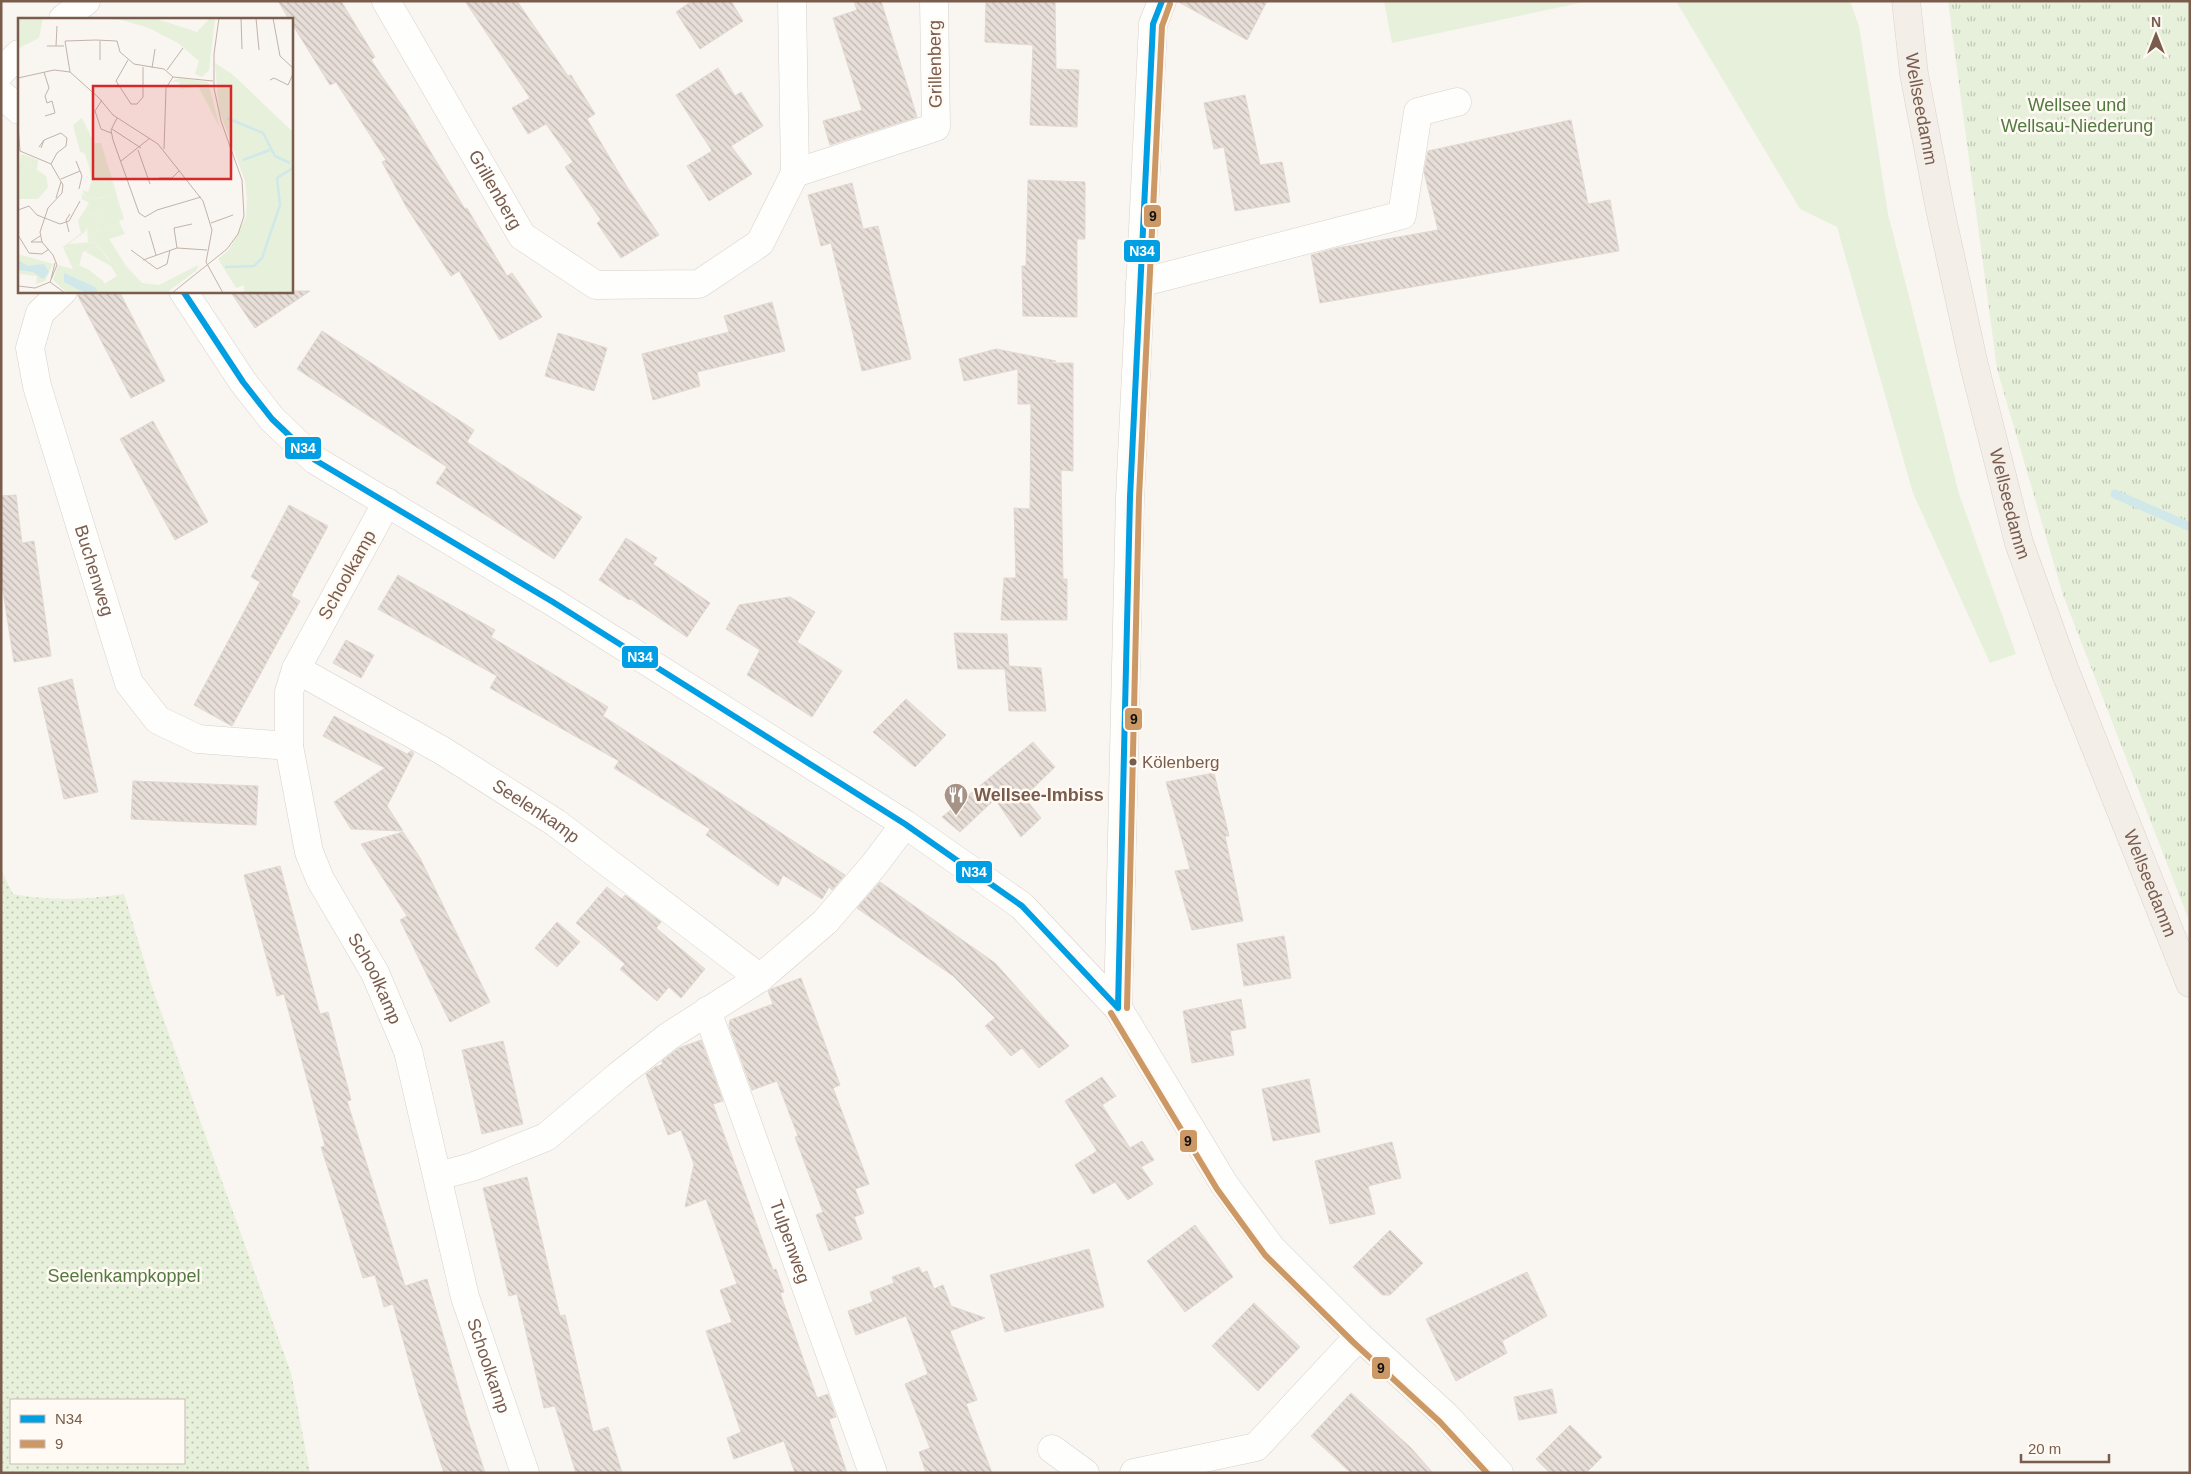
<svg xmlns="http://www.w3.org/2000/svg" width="2191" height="1474" font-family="Helvetica,sans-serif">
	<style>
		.grass { fill: #e7f0db }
		.park { fill: url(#park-tufts) }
		.garden { fill: url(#garden-dots); fill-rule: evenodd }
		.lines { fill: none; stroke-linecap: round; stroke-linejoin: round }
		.stream { stroke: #d0e8ea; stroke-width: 9 }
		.building { fill: url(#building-back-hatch); stroke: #e2d8d2 }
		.minor-casing { stroke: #d7d1cb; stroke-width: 29 }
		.major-casing { stroke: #dad1cc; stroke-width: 29 }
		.minor { stroke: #fefefd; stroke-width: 28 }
		.major { stroke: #f3eee8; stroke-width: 28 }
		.bus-1-casing { stroke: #fffaf3; stroke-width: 10 }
		.bus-2-casing { stroke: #fffaf3; stroke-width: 10 }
		.bus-1 { stroke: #009ee3; stroke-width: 6 }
		.bus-2 { stroke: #c96; stroke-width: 6 }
		.bus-dot { fill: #7a5c4d; stroke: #fffaf3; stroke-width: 2 }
		.labels { text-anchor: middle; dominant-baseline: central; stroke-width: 5; stroke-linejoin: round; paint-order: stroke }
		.bus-label { font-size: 17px; fill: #7a5c4d; stroke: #fffaf3; text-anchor: start }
		.street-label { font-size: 18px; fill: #7a5c4d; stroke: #fffaf3 }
		.park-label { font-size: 18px; fill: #537a41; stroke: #fffaf3 }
		.poi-label { font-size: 18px; font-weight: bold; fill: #7a5c4d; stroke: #fffaf3; text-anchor: start }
		.inset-river { fill: none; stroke: #d0e8ea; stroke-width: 2.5 }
		.inset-road { fill: none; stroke: #c2b3aa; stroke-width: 1 }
		.view { fill: #d62828; fill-opacity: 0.15; stroke: #d62828; stroke-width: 2.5 }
		.inset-edge { fill: none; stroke: #7a5c4d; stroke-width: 2.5 }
		.line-badge { stroke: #fffaf3; stroke-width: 2 }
		.badge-label { font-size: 14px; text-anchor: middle; font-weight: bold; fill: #fff }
		.pale-badge-label { font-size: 14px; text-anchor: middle; font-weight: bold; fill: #111 }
	</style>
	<defs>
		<pattern id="park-tufts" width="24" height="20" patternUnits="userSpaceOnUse" patternTransform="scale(1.25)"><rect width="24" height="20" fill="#e7f0db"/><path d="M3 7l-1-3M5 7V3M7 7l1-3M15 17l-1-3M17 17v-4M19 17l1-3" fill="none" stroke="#c0c6b4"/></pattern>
		<pattern id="garden-dots" width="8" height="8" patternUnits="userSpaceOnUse" patternTransform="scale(1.25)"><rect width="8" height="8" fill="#e7f0db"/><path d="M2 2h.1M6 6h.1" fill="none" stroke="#c0c6b4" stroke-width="1.8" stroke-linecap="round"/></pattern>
		<pattern id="building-back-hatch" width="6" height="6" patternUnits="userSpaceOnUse" patternTransform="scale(1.25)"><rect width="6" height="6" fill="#e6ded7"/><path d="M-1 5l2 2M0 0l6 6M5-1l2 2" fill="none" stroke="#bfb7b1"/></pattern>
	</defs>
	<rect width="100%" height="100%" fill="#f9f5f0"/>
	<path class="grass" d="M 1384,1 L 1589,1 L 1392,43 Z
		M 1676,1 L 1850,1 L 1859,26 L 1888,214 L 1959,494 L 2016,654 L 1990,663 L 1913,493 L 1837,227 L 1800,209 Z"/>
	<path class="park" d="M 1948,1 L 2190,1 L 2190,923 L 2063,595 L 1997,369 Z"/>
	<path class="garden" d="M 1,870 L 13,894 C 50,901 86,900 124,894 L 152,987 L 291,1373 L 310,1473 L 1,1473 ZM 11,1400 L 184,1400 L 184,1463 L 11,1463 Z"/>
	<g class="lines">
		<path class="stream" d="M 2115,494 L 2190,527"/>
	</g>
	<path class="building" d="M 278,1 L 341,1 L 375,57 L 371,60 L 407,113 L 465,209 L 467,208 L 507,276 L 512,273 L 542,317 L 500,340 L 459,271 L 451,276 L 407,208 L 382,162 L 386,160 L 336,82 L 330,85 L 291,22 L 291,19 L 289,19 Z
		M 465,1 L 517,1 L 568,76 L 571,75 L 595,114 L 587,119 L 627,187 L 659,235 L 621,258 L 597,223 L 601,220 L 565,167 L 573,162 L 546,124 L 528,134 L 512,108 L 530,98 Z
		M 692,1 L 731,1 L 743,21 L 700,49 L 676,12 Z
		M 854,1 L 881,1 L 917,117 L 830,145 L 823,121 L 862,110 L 833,18 L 857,10 Z
		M 986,1 L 1055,1 L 1056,69 L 1079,70 L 1077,127 L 1030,125 L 1033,45 L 985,42 Z
		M 1177,1 L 1267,1 L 1247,40 Z
		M 718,68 L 735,96 L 741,92 L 763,126 L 731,146 L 752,174 L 709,201 L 687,166 L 712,151 L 676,95 Z
		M 1245,95 L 1260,165 L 1282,162 L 1290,202 L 1235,211 L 1224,147 L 1214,149 L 1204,103 Z
		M 1571,120 L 1588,204 L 1610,200 L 1619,251 L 1320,303 L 1311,255 L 1337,248 L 1438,230 L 1424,172 L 1428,151 Z
		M 1028,180 L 1085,182 L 1085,239 L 1077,239 L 1077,317 L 1023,316 L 1022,266 L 1026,266 Z
		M 852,183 L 863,229 L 878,226 L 911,359 L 862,371 L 831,243 L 821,246 L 808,195 Z
		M 78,291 L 119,291 L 165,381 L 131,398 L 78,296 Z
		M 230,291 L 310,291 L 255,328 Z
		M 772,302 L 785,351 L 697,372 L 700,386 L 653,400 L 642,354 L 729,332 L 724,316 Z
		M 322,331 L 474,430 L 467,442 L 582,517 L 554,559 L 436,483 L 447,467 L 297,369 Z
		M 558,333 L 607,348 L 594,391 L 545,376 Z
		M 996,349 L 1056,361 L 1048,363 L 1073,363 L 1073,471 L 1061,470 L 1063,579 L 1067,579 L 1067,620 L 1001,620 L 1004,578 L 1016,578 L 1014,508 L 1030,509 L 1031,404 L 1018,404 L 1018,369 L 964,381 L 959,359 Z
		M 153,421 L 208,522 L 175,540 L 120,439 Z
		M 16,495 L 22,543 L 34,541 L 51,656 L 14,662 L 1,578 L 1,496 Z
		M 289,505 L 328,526 L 291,596 L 300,601 L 232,726 L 194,705 L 260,582 L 251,577 Z
		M 626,538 L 657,558 L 653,564 L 710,603 L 687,637 L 631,599 L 629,600 L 599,580 Z
		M 398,575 L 495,630 L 491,637 L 608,707 L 603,716 L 845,875 L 832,890 L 829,887 L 822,899 L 783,875 L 778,886 L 706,835 L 710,829 L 614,768 L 619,761 L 490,688 L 497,676 L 378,609 Z
		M 790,597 L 815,612 L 797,642 L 842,671 L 812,717 L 747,675 L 760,650 L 726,629 L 739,605 Z
		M 954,633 L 1007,634 L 1009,666 L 1041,668 L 1046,711 L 1009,711 L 1005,669 L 958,669 Z
		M 346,640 L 374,655 L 361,678 L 333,663 Z
		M 72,679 L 98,792 L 64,799 L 38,688 Z
		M 906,699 L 946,735 L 915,767 L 873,732 Z
		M 334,716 L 407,754 L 411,751 L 414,753 L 387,806 L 403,831 L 351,829 L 334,802 L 385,768 L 323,736 Z
		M 1033,742 L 1055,767 L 1024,797 L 1041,818 L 1021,837 L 995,799 L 960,832 L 942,817 Z
		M 1214,773 L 1229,836 L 1225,836 L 1243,921 L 1192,930 L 1175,871 L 1190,869 L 1166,782 Z
		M 133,781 L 258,786 L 256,825 L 131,819 Z
		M 403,832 L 420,858 L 490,1002 L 450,1022 L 400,920 L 407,916 L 361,844 Z
		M 280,866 L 320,1014 L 328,1012 L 351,1100 L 347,1101 L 405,1286 L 427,1279 L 466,1415 L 485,1473 L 444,1473 L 418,1393 L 393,1304 L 384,1307 L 375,1275 L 363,1278 L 321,1147 L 325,1146 L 284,994 L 277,996 L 244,875 Z
		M 880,882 L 995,963 L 1069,1046 L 1039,1068 L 1022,1048 L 1011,1056 L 985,1026 L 995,1018 L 953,976 L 857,908 Z
		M 607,887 L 622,899 L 625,895 L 661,922 L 656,928 L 705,969 L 681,998 L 669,987 L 657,1001 L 620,969 L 625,964 L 576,923 Z
		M 557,922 L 580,942 L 557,967 L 535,948 Z
		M 1284,936 L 1291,978 L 1244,986 L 1237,944 Z
		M 801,978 L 840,1085 L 833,1088 L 869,1184 L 855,1189 L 864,1213 L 854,1217 L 862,1239 L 829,1251 L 816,1215 L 823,1212 L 795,1137 L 798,1136 L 777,1081 L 752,1090 L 729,1026 L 730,1020 L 773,1004 L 768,991 L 771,989 Z
		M 1241,999 L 1246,1028 L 1230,1031 L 1234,1055 L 1192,1063 L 1183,1011 Z
		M 701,1040 L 723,1101 L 713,1104 L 773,1270 L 776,1269 L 784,1292 L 780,1293 L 817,1398 L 828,1394 L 836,1417 L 829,1419 L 847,1473 L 795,1473 L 784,1441 L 734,1459 L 727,1438 L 741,1432 L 706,1331 L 732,1322 L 720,1290 L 737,1284 L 706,1199 L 685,1207 L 694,1164 L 681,1130 L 668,1135 L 646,1074 L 655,1067 L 663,1064 L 662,1061 L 679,1048 Z
		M 503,1041 L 523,1124 L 482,1134 L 462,1050 Z
		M 1102,1077 L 1116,1096 L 1102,1105 L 1130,1148 L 1142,1141 L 1154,1160 L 1141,1167 L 1153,1184 L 1128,1200 L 1115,1182 L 1093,1194 L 1075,1165 L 1097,1151 L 1065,1101 Z
		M 1309,1079 L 1320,1132 L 1273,1141 L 1262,1089 Z
		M 1392,1142 L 1401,1178 L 1368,1186 L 1375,1214 L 1330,1224 L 1315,1161 Z
		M 527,1177 L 560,1316 L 565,1315 L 593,1432 L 608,1427 L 622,1473 L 576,1473 L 555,1406 L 544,1408 L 517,1294 L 509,1296 L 483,1188 Z
		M 1195,1225 L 1233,1277 L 1185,1312 L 1147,1261 Z
		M 1390,1230 L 1423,1263 L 1390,1295 L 1382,1295 L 1353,1267 Z
		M 1089,1249 L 1104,1307 L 1005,1332 L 990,1275 Z
		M 919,1267 L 922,1273 L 927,1271 L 934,1289 L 943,1285 L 951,1306 L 985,1318 L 950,1331 L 977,1400 L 966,1404 L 992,1473 L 926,1473 L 919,1452 L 930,1448 L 905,1384 L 928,1374 L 906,1316 L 856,1335 L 848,1311 L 873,1302 L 870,1292 L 894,1283 L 892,1277 Z
		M 1527,1272 L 1547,1316 L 1502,1341 L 1507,1353 L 1456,1381 L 1426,1319 Z
		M 1254,1303 L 1300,1347 L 1258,1391 L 1212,1346 Z
		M 1552,1389 L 1557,1413 L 1519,1420 L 1514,1397 Z
		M 1351,1393 L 1411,1448 L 1433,1473 L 1351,1473 L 1311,1436 Z
		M 1570,1425 L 1602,1457 L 1586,1473 L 1550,1473 L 1536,1459 Z"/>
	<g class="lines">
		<defs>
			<g id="minor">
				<path id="s1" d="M 386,1 L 522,236 L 596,285 L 699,284 L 760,243 L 795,173 L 792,1"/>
				<path d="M 63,19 L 86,1"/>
				<path d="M 1,72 L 19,54"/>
				<path d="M 1,94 L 19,110"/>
				<path d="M 795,173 L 936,127 L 934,1"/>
				<path d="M 1140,283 L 1402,215 L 1418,112 L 1457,102"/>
				<path id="s2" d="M 63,291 L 40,313 L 30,348 L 37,386 L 129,683 L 158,720 L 198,739 L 289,746"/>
				<path d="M 183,291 L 243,382 L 272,419 L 315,460 L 553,602 L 905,824 L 1022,906 L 1118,1008 L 1224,1184 L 1272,1249 L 1359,1336 L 1446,1416 L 1499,1473"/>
				<path id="s3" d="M 387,502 L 296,669 L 289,692 L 289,746 L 309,852 L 320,879 L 375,973 L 408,1051 L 465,1297 L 525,1473"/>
				<path id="s4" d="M 296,669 L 443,751 L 556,823 L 760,978"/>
				<path d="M 1118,1008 L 1130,497 L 1153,24 L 1162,1"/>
				<path id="s5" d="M 707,1011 L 873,1473"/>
				<path d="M 438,1176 L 472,1167 L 546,1137 L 618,1076 L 669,1036 L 760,978 L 825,922 L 874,865 L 905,824"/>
				<path d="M 1052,1449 L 1085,1473"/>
				<path d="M 1134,1473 L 1256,1447 L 1359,1336"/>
			</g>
			<g id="major">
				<path id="s6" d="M 1906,1 L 1914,74 L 1940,209 L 1974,365 L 2019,543 L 2065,671 L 2190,983"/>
			</g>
		</defs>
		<use href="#minor" class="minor-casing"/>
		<use href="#major" class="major-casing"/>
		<use href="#minor" class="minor"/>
		<use href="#major" class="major"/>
		<defs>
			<path id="bus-1" d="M 183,291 L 243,382 L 272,419 L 315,460 L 553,602 L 905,824 L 1022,906 L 1118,1008
				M 1118,1008 L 1130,497 L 1153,24 L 1162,1"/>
			<path id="bus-2" d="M 1127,1008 L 1139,497 L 1162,26 L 1170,4
				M 1111,1013 L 1217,1189 L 1265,1255 L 1353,1342 L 1440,1422 L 1487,1473"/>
		</defs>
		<use href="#bus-1" class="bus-1-casing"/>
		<use href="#bus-2" class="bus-2-casing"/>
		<use href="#bus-1" class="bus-1"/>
		<use href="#bus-2" class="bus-2"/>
	</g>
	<defs>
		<symbol id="restaurant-pin" viewBox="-11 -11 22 30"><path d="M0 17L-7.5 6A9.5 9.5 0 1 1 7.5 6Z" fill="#a69286" stroke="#fffaf3"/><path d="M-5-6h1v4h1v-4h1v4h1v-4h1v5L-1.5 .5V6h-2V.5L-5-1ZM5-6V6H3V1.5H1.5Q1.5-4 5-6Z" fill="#fff"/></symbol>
	</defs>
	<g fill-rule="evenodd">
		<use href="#restaurant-pin" x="942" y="781" width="28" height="38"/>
	</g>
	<circle class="bus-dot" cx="1133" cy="762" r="4.5"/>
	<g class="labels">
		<g class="bus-label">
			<text x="1142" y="762">Kölenberg</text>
		</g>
		<g class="street-label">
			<text transform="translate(935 64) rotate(-91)">Grillenberg</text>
			<text stroke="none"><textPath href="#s6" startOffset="109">Wellseedamm</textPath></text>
			<text stroke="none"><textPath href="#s1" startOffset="218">Grillenberg</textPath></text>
			<text stroke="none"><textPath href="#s6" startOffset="514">Wellseedamm</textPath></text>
			<text stroke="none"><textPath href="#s2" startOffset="300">Buchenweg</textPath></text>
			<text transform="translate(347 575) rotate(-61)">Schoolkamp</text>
			<text stroke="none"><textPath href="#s4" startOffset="279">Seelenkamp</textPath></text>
			<text stroke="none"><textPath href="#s6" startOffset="919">Wellseedamm</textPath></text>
			<text stroke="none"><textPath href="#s3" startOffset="519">Schoolkamp</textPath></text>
			<text stroke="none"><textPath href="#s5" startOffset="245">Tulpenweg</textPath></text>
			<text stroke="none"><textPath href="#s3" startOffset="924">Schoolkamp</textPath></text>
		</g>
		<g class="park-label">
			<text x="2077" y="105">Wellsee und<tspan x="2077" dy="21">Wellsau-Niederung</tspan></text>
			<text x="124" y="1276">Seelenkampkoppel</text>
		</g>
		<g class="poi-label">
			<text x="974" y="795">Wellsee-Imbiss</text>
		</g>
	</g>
	<g transform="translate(18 18)">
		<rect width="275" height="275" fill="#f9f5f0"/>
		<path d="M 161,60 L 190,64 L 202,110 L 180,68 L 163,71 L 161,64 L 153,64 ZM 3,136 L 12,139 L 14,148 L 0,152 ZM 64,175 L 69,180 L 81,181 L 95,177 L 97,184 L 79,187 L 70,195 L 74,198 L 67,214 L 50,226 L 76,224 L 90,241 L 112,254 L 123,268 L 134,271 L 131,275 L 91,275 L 86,266 L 99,258 L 93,248 L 68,234 L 72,230 L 58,237 L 53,231 L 45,229 L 63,215 L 60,203 L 71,185 L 64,181 Z" fill="#e7f0db"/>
		<path d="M 0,0 L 25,0 L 21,20 L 1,30 ZM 73,0 L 136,0 L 179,14 L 192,0 L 197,0 L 191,52 L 184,59 L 177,56 L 181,43 L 160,25 L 131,10 L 104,2 ZM 74,162 L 79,181 L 98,174 L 100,182 L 85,189 L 81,214 L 103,208 L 107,216 L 91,221 L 108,248 L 124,265 L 141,267 L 180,247 L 179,252 L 148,275 L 131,275 L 134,271 L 123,268 L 112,254 L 101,252 L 73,220 L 78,215 L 81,196 L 74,198 L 70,194 L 75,186 L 97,183 L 94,177 L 81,181 L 69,180 L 64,172 L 70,174 ZM 69,227 L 72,231 L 65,234 L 61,247 L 55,251 L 45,229 L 56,232 L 58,237 Z" fill="#e7f0db"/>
		<path d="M 81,196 L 78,215 L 73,220 L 76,224 L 70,224 L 69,209 L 74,198 Z" fill="#e7f0db"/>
		<path d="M 197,45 L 214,56 L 275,114 L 275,275 L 226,275 L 226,267 L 218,270 L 200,241 L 211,232 L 228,199 L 229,181 L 227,163 L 201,92 ZM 12,139 L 20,142 L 19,152 L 28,158 L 30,169 L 20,181 L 0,181 L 0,152 L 14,148 ZM 0,236 L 35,246 L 27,263 L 18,266 L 19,258 L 2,256 ZM 40,247 L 55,251 L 61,247 L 71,252 L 85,263 L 91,275 L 49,275 L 35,262 Z" fill="#e7f0db"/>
		<path d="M 64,100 L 76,125 L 83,125 L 98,174 L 78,181 L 71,149 L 67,136 L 62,133 L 55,107 ZM 100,182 L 106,201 L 101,203 L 103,208 L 81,214 L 85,188 Z" fill="#e7f0db"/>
		<path d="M 0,242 L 10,248 L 26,246 L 31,254 L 25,261 L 15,254 L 0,252 ZM 46,255 L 77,269 L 81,275 L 67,275 L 46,264 Z" fill="#d0e8ea"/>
		<path class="inset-river" d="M 209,100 L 245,115 L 257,138 L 272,145M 225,142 L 252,132M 207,249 L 236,248 L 244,240 L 262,187 L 259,160 L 275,150"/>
		<path class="inset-road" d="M 223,0 L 224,31M 238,0 L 241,32M 255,0 L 262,38 L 275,50M 29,28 L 46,28M 38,28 L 39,8M 82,42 L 82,23M 110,42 L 98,63 L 113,86 L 119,86 L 125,79 L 125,49M 134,50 L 137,31M 149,52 L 165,30M 26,54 L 31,70 L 27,78 L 29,85 L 34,83 L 37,95 L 27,98M 52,54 L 47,23 L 78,22 L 99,23 L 102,34 L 116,46 L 146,51 L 155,59M 155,59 L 195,63M 0,60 L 36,52 L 52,54 L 81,80 L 95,97 L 140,126 L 185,183 L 194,212 L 188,244 L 205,275M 252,62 L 256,60 L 270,67 L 275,56M 84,82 L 77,93 L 83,111 L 93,115M 99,100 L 93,112 L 95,122 L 121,195 L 127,199 L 139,192 L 183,179M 0,107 L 2,133M 94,111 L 123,130M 26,122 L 43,115 L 49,120 L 48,128 L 39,135 L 33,146M 21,129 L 26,122 L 23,130M 146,131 L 148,70 L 155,59M 120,132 L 132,166M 2,133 L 33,146 L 45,167 L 44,175 L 30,190 L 22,214 L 24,224 L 35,237 L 39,247 L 32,264M 58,143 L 64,158 L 61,171M 103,143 L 132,120M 141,160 L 154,160 L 161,153M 43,161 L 62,153M 38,180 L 43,164M 0,192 L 11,188 L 19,197 L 42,206 L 51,203 L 62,183M 193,205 L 215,197M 131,213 L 138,237M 51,214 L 48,202 L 52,196M 0,217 L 11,235 L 24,236 L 31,231M 22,218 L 13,224 L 24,224M 159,230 L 156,210 L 174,206M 113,232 L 139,251 L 149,246 L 152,232M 125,242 L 159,230 L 189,232M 33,261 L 37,245M 32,264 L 47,275M 0,268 L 17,270 L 32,264M 154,275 L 209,231 L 220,216 L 226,198 L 224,162 L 203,103 L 196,70 L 196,36 L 201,0"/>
		<path class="view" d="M 75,68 L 213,68 L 213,161 L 75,161 Z"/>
		<rect width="275" height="275" class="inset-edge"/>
	</g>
	<g class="line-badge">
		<rect x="1143" y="204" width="19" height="24" rx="5" fill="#c96"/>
		<rect x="1123" y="239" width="38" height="24" rx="5" fill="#009ee3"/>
		<rect x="284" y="436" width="38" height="24" rx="5" fill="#009ee3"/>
		<rect x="621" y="645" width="38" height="24" rx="5" fill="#009ee3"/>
		<rect x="1124" y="707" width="19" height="24" rx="5" fill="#c96"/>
		<rect x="955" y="860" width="38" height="24" rx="5" fill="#009ee3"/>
		<rect x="1179" y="1129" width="19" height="24" rx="5" fill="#c96"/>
		<rect x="1371" y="1356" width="20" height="24" rx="5" fill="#c96"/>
	</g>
	<g class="badge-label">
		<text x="1142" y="256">N34</text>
		<text x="303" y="453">N34</text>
		<text x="640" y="662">N34</text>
		<text x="974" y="877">N34</text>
	</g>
	<g class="pale-badge-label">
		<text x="1153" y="221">9</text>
		<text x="1134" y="724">9</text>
		<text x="1188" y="1146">9</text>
		<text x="1381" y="1373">9</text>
	</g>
	<rect width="2191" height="1474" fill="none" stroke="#7a5c4d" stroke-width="5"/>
	<rect x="10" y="1399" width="175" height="65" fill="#fffaf3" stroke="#cabbb1"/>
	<rect x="20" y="1415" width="25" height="8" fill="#009ee3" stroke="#cabbb1"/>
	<text x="55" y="1424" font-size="15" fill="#7a5c4d">N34</text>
	<rect x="20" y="1440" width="25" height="8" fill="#cc9966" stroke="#cabbb1"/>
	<text x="55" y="1449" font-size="15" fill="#7a5c4d">9</text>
	<g transform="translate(2156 35)" stroke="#fffaf3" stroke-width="4" paint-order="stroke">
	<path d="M0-4L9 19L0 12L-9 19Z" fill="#7a5c4d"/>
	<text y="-8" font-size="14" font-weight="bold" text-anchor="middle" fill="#7a5c4d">N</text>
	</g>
	<path d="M2021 1454v8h88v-8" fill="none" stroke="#7a5c4d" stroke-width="2.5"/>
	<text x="2028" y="1454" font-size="15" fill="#7a5c4d" stroke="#fffaf3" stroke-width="4" paint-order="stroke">20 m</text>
</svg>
